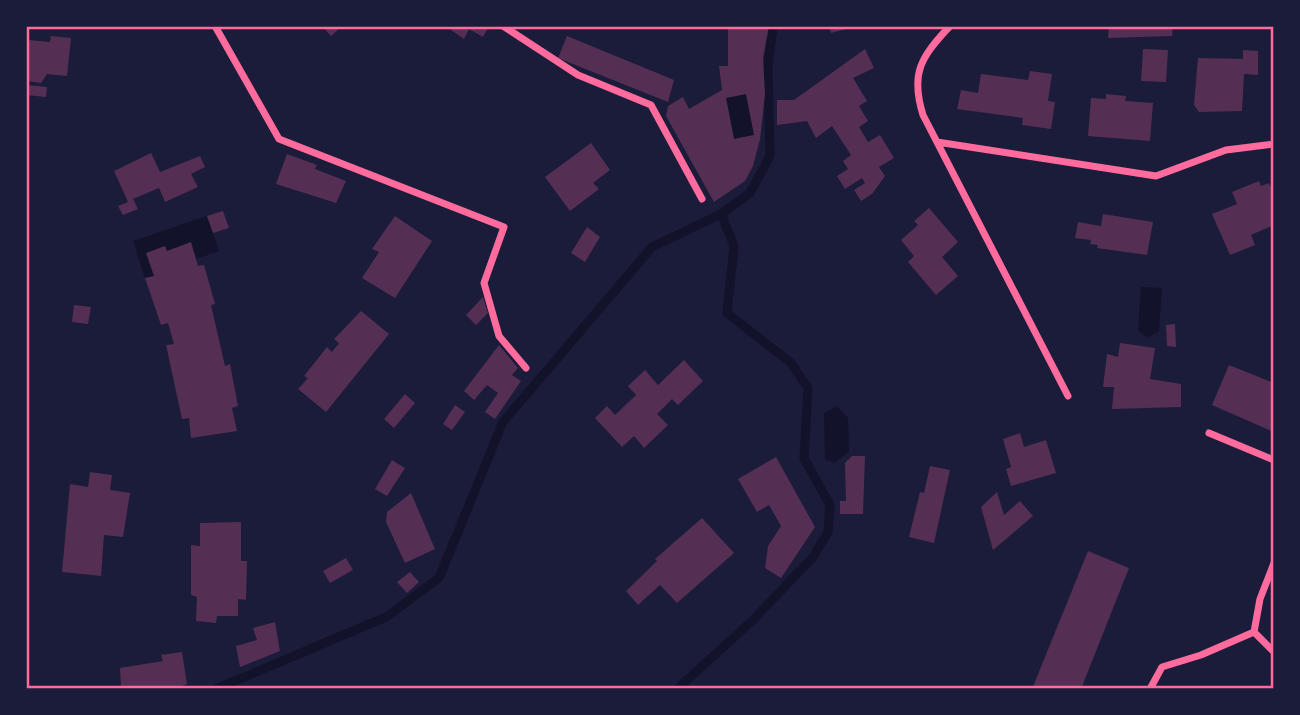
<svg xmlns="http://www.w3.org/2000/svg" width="1300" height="715" font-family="Signika,sans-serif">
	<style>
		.water { fill: #12122b }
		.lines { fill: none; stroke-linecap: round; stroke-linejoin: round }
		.stream { stroke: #12122b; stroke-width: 9 }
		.building { fill: #542f53; fill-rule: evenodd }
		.minor { stroke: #ff6b9d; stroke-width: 7 }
		.neatline { fill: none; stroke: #ff6b9d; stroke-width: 2.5 }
	</style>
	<rect width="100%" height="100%" fill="#1b1b3a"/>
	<path class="water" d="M 746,94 L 754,135 L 734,139 L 726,98 Z
		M 207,216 L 219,251 L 196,259 L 190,243 L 167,251 L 165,247 L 154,276 L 145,278 L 133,241 Z
		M 1141,287 L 1162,288 L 1159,331 L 1147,338 L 1138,330 Z
		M 837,406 L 848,418 L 849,452 L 834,463 L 825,459 L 824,413 Z"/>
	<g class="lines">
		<path class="stream" d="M 216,689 L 386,617 L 439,578 L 503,422 L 652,247 L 721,214 L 750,193 L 770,156 L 768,67 L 773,26
			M 677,689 L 752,621 L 813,557 L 828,532 L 830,505 L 804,458 L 808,388 L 791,363 L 727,313 L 734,246 L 721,214"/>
	</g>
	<path class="building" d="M 322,26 L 334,26 L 338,30 L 331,36 Z
		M 453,26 L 486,26 L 488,28 L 483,37 L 469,29 L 464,39 L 451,30 Z
		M 728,26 L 769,26 L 763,58 L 765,94 L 760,139 L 753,166 L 745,181 L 714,202 L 666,116 L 668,106 L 683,97 L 689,109 L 722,90 L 719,66 L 728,66 ZM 746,94 L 754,135 L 734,139 L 726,98 Z
		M 829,26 L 854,26 L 854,27 L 831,33 Z
		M 1109,26 L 1173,26 L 1172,36 L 1108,38 Z
		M 51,36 L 71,38 L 67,76 L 47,74 L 41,83 L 26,81 L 28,40 L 50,42 Z
		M 567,36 L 674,80 L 668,102 L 558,58 Z
		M 865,49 L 874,68 L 853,78 L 867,101 L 859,106 L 868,121 L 859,127 L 868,142 L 880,135 L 894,158 L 879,167 L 885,176 L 872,194 L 861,201 L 854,190 L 865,183 L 862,178 L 845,189 L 837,176 L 848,169 L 843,161 L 851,155 L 832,126 L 816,138 L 807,121 L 777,125 L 777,100 L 794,100 Z
		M 1143,49 L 1168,50 L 1166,82 L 1141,81 Z
		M 1243,50 L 1258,51 L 1258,75 L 1244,74 L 1242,111 L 1199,112 L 1194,105 L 1198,58 L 1243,59 Z
		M 1030,71 L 1052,74 L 1048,101 L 1055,102 L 1051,129 L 1022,125 L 1023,118 L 957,109 L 961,90 L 978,93 L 981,74 L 1028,80 Z
		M 26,85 L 47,87 L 46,97 L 26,95 Z
		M 1106,94 L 1126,96 L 1125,101 L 1153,103 L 1150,141 L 1088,136 L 1091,98 L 1106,99 Z
		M 591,143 L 610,170 L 593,183 L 599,189 L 570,211 L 545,177 Z
		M 151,153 L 160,172 L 200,156 L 205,167 L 191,174 L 198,187 L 165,202 L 159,188 L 133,199 L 138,209 L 123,215 L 118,206 L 128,202 L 114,171 Z
		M 287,154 L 317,165 L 315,169 L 346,181 L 336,203 L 276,184 Z
		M 1259,181 L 1261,186 L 1269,183 L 1274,195 L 1274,225 L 1251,235 L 1255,245 L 1230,255 L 1212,214 L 1237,204 L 1232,192 Z
		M 929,208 L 958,242 L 942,257 L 958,276 L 936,295 L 908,262 L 914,256 L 901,240 L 918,225 L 914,221 Z
		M 223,211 L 229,228 L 213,233 L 207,216 Z
		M 1103,214 L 1153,222 L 1147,255 L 1097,248 L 1098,245 L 1090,244 L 1091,240 L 1075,238 L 1078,222 L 1101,226 Z
		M 395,216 L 432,241 L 395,298 L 362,278 L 379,252 L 372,249 Z
		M 587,227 L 600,237 L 585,262 L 571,253 Z
		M 191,242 L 198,266 L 204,265 L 215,304 L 211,305 L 225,366 L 230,364 L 238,406 L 232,408 L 237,431 L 191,438 L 189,418 L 182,419 L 166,345 L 174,344 L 168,323 L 161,325 L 145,278 L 154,276 L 146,253 L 165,246 L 167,251 Z
		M 483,297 L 488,313 L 476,325 L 466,315 Z
		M 74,305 L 91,307 L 88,324 L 72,322 Z
		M 361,311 L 389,334 L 326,412 L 298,389 L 308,378 L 304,376 L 327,347 L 332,352 L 339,343 L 334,339 Z
		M 1175,324 L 1176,347 L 1167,346 L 1166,325 Z
		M 1120,343 L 1155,348 L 1150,379 L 1181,384 L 1181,407 L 1112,409 L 1114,387 L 1103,387 L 1107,354 L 1118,357 Z
		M 499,345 L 518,368 L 512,375 L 521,381 L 495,419 L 485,412 L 498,393 L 487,385 L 474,400 L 464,391 Z
		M 684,360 L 703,381 L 678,405 L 672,399 L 657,414 L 668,425 L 644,448 L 634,436 L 622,447 L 595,418 L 607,406 L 615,415 L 636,395 L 628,386 L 645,370 L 658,385 Z
		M 1229,365 L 1274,383 L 1274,432 L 1212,405 Z
		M 405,394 L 415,403 L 394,428 L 384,419 Z
		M 455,405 L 465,412 L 452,430 L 443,424 Z
		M 1020,433 L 1024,447 L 1046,440 L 1056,473 L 1011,486 L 1006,469 L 1011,467 L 1003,439 Z
		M 852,456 L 865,456 L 863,514 L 840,514 L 840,501 L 846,501 L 845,463 Z
		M 776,457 L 815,527 L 781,578 L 765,568 L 768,546 L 781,526 L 769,505 L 757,512 L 738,479 Z
		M 392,460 L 405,468 L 387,496 L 375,489 Z
		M 930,466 L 950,470 L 934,543 L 909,537 L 920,492 L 924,493 Z
		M 90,472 L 112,475 L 110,490 L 130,493 L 123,537 L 104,535 L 101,576 L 62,572 L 70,484 L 88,487 Z
		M 997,492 L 1004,515 L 1020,501 L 1033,516 L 993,550 L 981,507 Z
		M 411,493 L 435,549 L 405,563 L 386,522 L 387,512 Z
		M 702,518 L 734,553 L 677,603 L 660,585 L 638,605 L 626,591 L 657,561 L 655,559 Z
		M 241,522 L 241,561 L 247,561 L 246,600 L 238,599 L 238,616 L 217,616 L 216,623 L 196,621 L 197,597 L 191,595 L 191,545 L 200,546 L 200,523 Z
		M 1088,551 L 1129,568 L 1081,689 L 1032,689 Z
		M 346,558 L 353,570 L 330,583 L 323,571 Z
		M 410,572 L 419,582 L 407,593 L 397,582 Z
		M 275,622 L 280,651 L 240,667 L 236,646 L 257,640 L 253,628 Z
		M 182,652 L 187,684 L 173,689 L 121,688 L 120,668 L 163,661 L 161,655 Z"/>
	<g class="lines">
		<path class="minor" d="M 215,26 L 279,139 L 504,227 L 484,283 L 499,336 L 526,368
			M 503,26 L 578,75 L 651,105 L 702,199
			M 950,26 C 921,57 910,73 923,115 L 1068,396
			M 937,142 L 1156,176 L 1226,150 L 1274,144
			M 1209,433 L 1274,460
			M 1274,563 L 1260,599 L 1254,632 L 1274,652
			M 1150,689 L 1162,667 L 1201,655 L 1254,632"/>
	</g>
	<rect width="1300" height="715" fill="none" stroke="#1b1b3a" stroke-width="56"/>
	<rect x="28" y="28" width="1244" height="659" class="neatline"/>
</svg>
